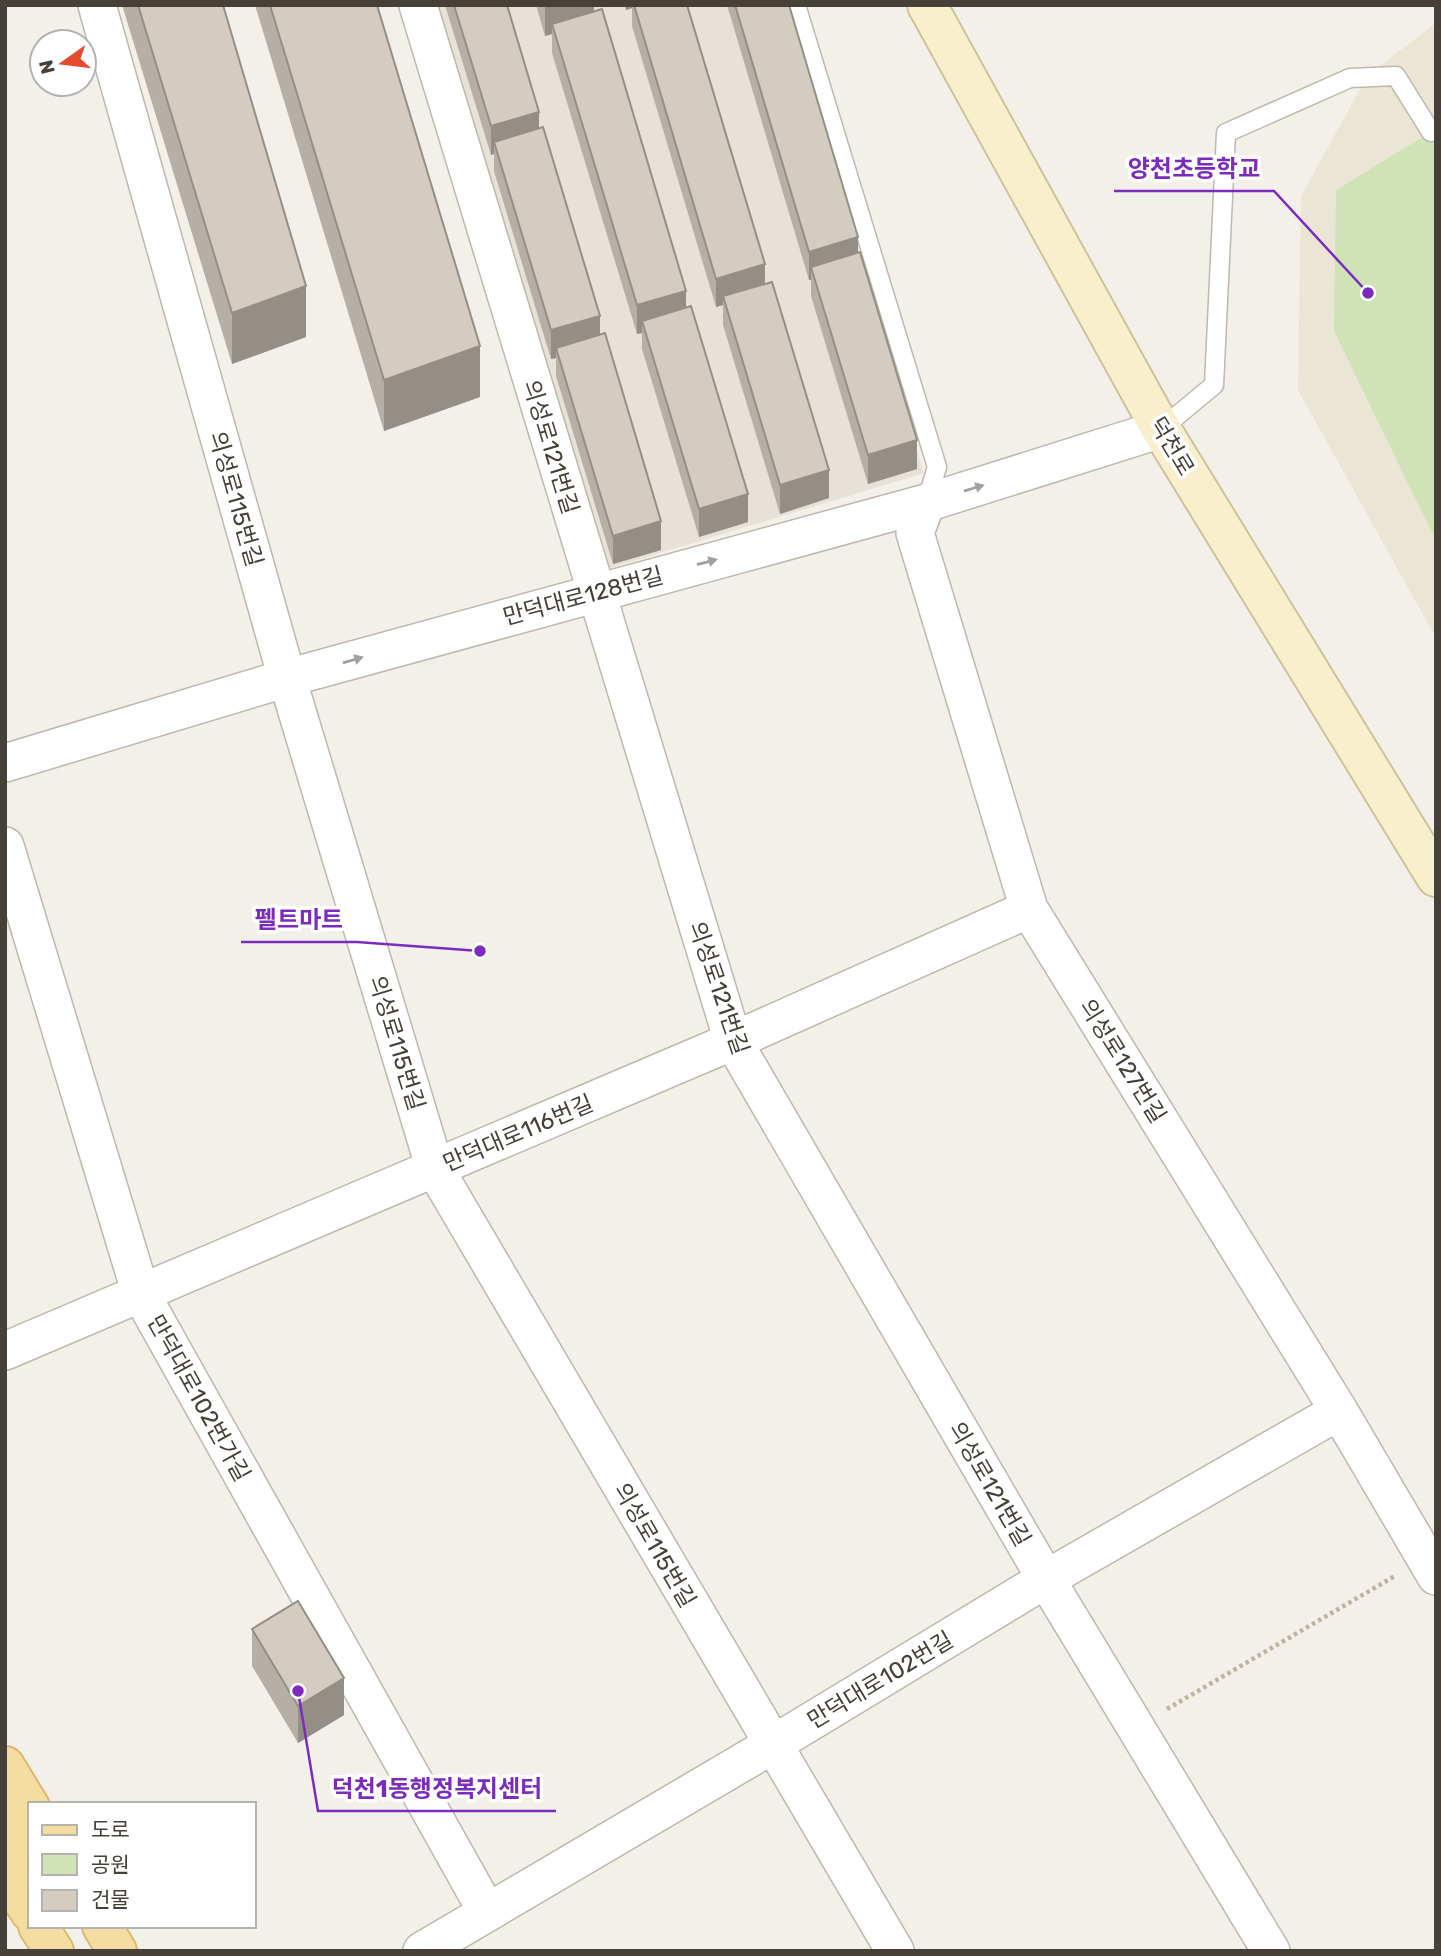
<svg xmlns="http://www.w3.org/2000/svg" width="1441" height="1956" font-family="Rubik,'Noto Sans KR',sans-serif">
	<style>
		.residential { fill: #e6e2d8 }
		.education { fill: #ebe5d5 }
		.green { fill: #cfe3b6 }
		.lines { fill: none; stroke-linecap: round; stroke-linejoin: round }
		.service-casing { stroke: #beb8ad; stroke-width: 21 }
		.minor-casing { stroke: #beb8ad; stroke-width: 40 }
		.secondary-casing { stroke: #cec29d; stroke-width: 42 }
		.primary-casing { stroke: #d9ba72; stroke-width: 42 }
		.path { stroke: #beb39f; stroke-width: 4.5; stroke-dasharray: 3.5 3.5; stroke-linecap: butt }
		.service { stroke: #fff; stroke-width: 18 }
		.minor { stroke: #fff; stroke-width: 37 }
		.secondary { stroke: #faefcd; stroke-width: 38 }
		.primary { stroke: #f5dda1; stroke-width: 38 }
		.wall { fill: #b6afa5 }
		.shaded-wall { fill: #948f86 }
		.building { fill: #d4ccc0; stroke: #948f86; stroke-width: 2 }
		.oneway { fill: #a2a09c }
		.labels { text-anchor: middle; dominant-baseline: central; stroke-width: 7; stroke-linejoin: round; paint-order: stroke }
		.street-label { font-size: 23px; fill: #464138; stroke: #fff }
		.leader { fill: none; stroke: #7b2cbf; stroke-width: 2.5 }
		.callout-dot { fill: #7b2cbf; stroke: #fff; stroke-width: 2.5 }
		.callout-label { font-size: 24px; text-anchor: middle; font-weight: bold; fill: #7b2cbf; stroke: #fff; stroke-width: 7; stroke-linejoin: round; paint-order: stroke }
	</style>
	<rect width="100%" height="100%" fill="#f3f0e9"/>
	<path class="residential" d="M 435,5 L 778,5 L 924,473 L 607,569 Z"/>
	<path class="education" d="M 1436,23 L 1436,638 L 1298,390 L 1301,196 L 1368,75 Z"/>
	<path class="green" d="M 1436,129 L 1436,541 L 1334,331 L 1336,190 Z"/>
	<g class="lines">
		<defs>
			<path id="service" d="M 796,5 L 937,467 L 926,503
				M 1161,429 L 1214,385 L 1226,133 L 1350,78 L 1396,76 L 1431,132"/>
			<path id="minor" d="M 97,5 L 287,678 L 435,1169 L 895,1951
				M 418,5 L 733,1041 L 1046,1579 L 1271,1951
				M 926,503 L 915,533 L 1029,909 L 1339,1411 L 1436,1576
				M 5,763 L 287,678 L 926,503 L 1161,429
				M 5,846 L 141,1294 L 486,1910
				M 5,1351 L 733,1041 L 1029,909
				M 422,1951 L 772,1745 L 1046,1579 L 1339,1411"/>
			<path id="secondary" d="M 927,5 L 1161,429 L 1436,877"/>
			<path id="primary" d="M 5,1766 L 30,1807
				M 5,1824 L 30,1866
				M 5,1873 L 30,1912
				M 38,1926 L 54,1951
				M 102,1926 L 117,1951"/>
		</defs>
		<use href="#service" class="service-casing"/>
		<use href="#minor" class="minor-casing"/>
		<use href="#secondary" class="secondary-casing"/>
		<use href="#primary" class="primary-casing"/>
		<path class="path" d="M 1167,1709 L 1395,1576"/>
		<use href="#service" class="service"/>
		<use href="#minor" class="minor"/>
		<use href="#secondary" class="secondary"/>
		<use href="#primary" class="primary"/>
	</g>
	<path class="wall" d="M 122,5 L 223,5 L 306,337 L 232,364 Z
		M 255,5 L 377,5 L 480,397 L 384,431 Z
		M 445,5 L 507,5 L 539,128 L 600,334 L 661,550 L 613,564 L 556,376 L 556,358 L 551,359 L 494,171 L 494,154 L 491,155 Z
		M 536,5 L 594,5 L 594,11 L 686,307 L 748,522 L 699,537 L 642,349 L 642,333 L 637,334 L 552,53 L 552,34 L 545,36 Z
		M 624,5 L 687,5 L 765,284 L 829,498 L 780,514 L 723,325 L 723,305 L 716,307 L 632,26 L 632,8 L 626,10 Z
		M 727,5 L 789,5 L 917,469 L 868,484 L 811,296 L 811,280 L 809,280 Z
		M 252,1629 L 344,1715 L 298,1743 L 252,1666 Z"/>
	<path class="shaded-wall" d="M 552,5 L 594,5 L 594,21 L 552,24 L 552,34 L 545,36 L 545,7 Z
		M 626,5 L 632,5 L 632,8 L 626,10 Z
		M 539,112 L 539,140 L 494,142 L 494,154 L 491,155 L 491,126 Z
		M 858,237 L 858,265 L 811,267 L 811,280 L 809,280 L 809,252 Z
		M 765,264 L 765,292 L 723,296 L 723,305 L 716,307 L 716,279 Z
		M 306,286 L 306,337 L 232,364 L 232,313 Z
		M 686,291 L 686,319 L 642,321 L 642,333 L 637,334 L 637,305 Z
		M 600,316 L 600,344 L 556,348 L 556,358 L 551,359 L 551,330 Z
		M 480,346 L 480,397 L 384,431 L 384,380 Z
		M 917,440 L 917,469 L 868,484 L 868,455 Z
		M 829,470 L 829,498 L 780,514 L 780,485 Z
		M 748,494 L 748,522 L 699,537 L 699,509 Z
		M 661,521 L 661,550 L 613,564 L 613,536 Z
		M 344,1678 L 344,1715 L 298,1743 L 298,1706 Z"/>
	<path class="building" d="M 138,5 L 223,5 L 306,286 L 232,313 Z
		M 270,5 L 377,5 L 480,346 L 384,380 Z
		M 454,5 L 507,5 L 539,112 L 491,126 Z
		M 634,5 L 687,5 L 765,264 L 716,279 Z
		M 735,5 L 789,5 L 858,237 L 809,252 Z
		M 602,9 L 686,291 L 637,305 L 552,24 Z
		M 543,127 L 600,316 L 551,330 L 494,142 Z
		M 860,252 L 917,440 L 868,455 L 811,267 Z
		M 772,282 L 829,470 L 780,485 L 723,296 Z
		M 691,306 L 748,494 L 699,509 L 642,321 Z
		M 605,333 L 661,521 L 613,536 L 556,348 Z
		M 298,1601 L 344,1678 L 298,1706 L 252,1629 Z"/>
	<defs><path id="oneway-solid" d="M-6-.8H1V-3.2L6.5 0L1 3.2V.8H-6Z" transform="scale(1.75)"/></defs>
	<g class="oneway">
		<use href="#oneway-solid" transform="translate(974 488) rotate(-17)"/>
		<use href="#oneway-solid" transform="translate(707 562) rotate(-15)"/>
		<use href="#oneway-solid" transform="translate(353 660) rotate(-16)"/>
	</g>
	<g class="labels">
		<g class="street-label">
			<text transform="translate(1172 446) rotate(59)">덕천로</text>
			<text transform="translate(551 447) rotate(73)">의성로121번길</text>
			<text transform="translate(236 499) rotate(74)">의성로115번길</text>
			<text transform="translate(583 596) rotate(-15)">만덕대로128번길</text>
			<text transform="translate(719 988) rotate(71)">의성로121번길</text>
			<text transform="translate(397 1043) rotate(73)">의성로115번길</text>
			<text transform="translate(1123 1061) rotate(58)">의성로127번길</text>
			<text transform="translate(518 1133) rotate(-23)">만덕대로116번길</text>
			<text transform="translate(199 1398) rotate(61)">만덕대로102번가길</text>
			<text transform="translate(990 1484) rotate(60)">의성로121번길</text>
			<text transform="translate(655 1545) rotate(60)">의성로115번길</text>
			<text transform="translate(880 1680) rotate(-31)">만덕대로102번길</text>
		</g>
	</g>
	<path class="leader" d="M1368 293L1274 191H1114M480 951L357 942H241M298 1691L318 1811H556"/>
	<g class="callout-dot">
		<circle cx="1368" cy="293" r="7"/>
		<circle cx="480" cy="951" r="7"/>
		<circle cx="298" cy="1691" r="7"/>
	</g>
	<g class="callout-label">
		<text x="1194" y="177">양천초등학교</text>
		<text x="299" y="928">펠트마트</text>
		<text x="437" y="1797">덕천1동행정복지센터</text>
	</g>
	<rect width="1441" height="1956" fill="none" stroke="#464138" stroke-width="14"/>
	<rect x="28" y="1802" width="228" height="126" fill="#ffffff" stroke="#b5b3af" stroke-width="2"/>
	<rect x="42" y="1825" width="35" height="10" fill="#f5dda1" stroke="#b5b3af" stroke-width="2"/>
	<text x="91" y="1837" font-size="21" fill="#464138">도로</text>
	<rect x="42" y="1854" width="35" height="21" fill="#cfe3b6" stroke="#b5b3af" stroke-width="2"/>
	<text x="91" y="1872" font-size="21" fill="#464138">공원</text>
	<rect x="42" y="1890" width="35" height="21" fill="#d4ccc0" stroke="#b5b3af" stroke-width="2"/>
	<text x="91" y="1907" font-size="21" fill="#464138">건물</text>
	<g transform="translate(63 63) rotate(256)"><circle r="33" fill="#ffffff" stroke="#b5b3af" stroke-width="2"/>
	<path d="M0-5L12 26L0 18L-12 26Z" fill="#e54a2e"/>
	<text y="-10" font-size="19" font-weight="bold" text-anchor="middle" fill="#464138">N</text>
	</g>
</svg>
